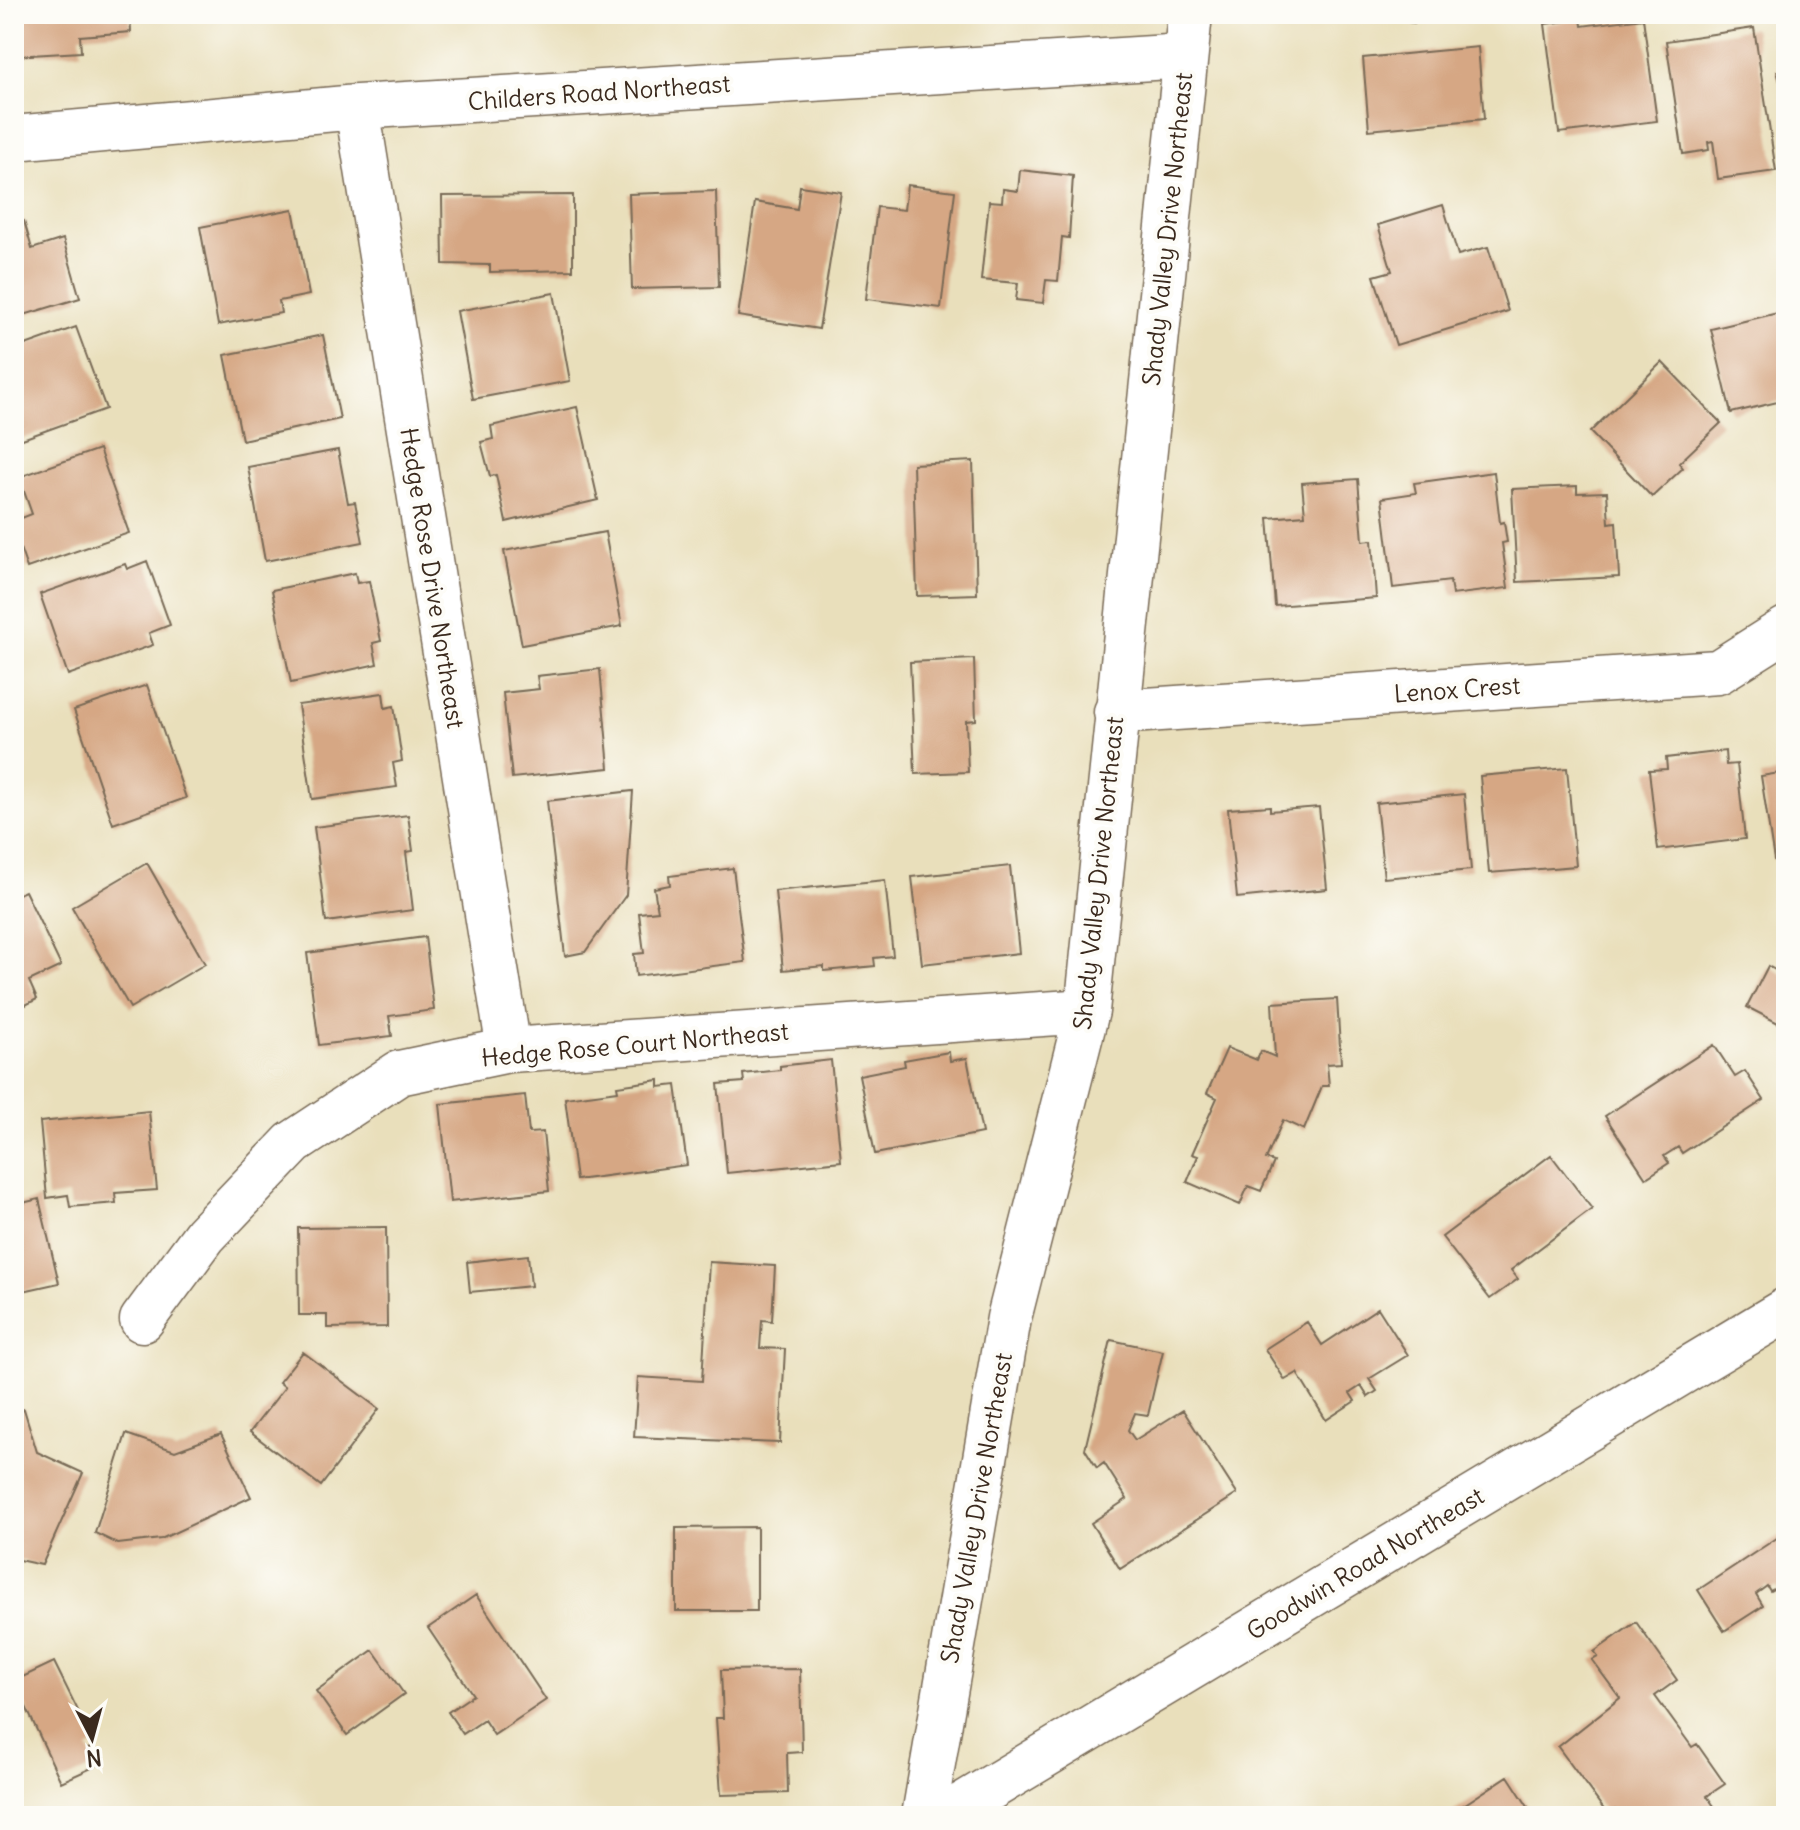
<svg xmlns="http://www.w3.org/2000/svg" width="1800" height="1830" font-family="Delius,sans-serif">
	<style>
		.building { fill: #d6a784 }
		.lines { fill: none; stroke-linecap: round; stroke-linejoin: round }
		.minor-casing { stroke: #786955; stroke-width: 47 }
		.minor { stroke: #fff; stroke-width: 44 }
		.labels { text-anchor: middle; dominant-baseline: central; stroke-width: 8; stroke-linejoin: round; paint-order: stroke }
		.street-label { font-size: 24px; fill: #3b2a1e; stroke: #fdfcf7 }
	</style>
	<rect width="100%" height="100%" fill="#fdfcf7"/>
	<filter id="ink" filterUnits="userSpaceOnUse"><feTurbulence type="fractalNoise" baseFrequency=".0125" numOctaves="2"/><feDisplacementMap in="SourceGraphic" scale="16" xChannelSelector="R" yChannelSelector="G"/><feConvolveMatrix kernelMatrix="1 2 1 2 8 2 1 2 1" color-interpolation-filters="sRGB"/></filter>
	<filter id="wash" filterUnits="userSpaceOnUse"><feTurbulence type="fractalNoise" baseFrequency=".006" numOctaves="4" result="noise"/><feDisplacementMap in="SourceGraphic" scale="32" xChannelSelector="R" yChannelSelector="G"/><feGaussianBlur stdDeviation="1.8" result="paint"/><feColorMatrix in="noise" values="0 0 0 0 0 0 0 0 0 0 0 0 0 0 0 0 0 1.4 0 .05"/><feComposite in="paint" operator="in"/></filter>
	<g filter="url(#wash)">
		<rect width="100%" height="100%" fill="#e9dfbb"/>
		<g id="blocks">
			<path class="building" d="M 14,14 L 130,14 L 131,32 L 80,36 L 81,52 L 14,56 Z
				M 1353,14 L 1416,14 L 1415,23 Z
				M 1643,18 L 1657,121 L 1559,133 L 1545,24 L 1581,19 L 1582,26 Z
				M 1754,28 L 1776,171 L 1718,179 L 1713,141 L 1708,142 L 1709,150 L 1683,154 L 1666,41 Z
				M 1478,47 L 1484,119 L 1369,130 L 1363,58 Z
				M 1786,69 L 1786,100 L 1785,100 L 1777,71 Z
				M 1020,170 L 1073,176 L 1069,238 L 1062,237 L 1058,281 L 1046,280 L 1043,303 L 1016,300 L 1018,283 L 981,280 L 989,201 L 1002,202 L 1003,189 L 1018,191 Z
				M 907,185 L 955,191 L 941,308 L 866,299 L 877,207 L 904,210 Z
				M 800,186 L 841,192 L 819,329 L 738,316 L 755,202 L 797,209 Z
				M 716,191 L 719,287 L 632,289 L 629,194 Z
				M 573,195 L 573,270 L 490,272 L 490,265 L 443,264 L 442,196 Z
				M 1443,205 L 1458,255 L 1488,247 L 1508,311 L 1396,345 L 1374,276 L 1392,271 L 1378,225 Z
				M 293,209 L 309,295 L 279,301 L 281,313 L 218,325 L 200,227 Z
				M 24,221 L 32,249 L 63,239 L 80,298 L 14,318 L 14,224 Z
				M 554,293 L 570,381 L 473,399 L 457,311 Z
				M 1786,311 L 1786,400 L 1731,413 L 1711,329 Z
				M 76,327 L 106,409 L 14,442 L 14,349 Z
				M 323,335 L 340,419 L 242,440 L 225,355 Z
				M 1662,362 L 1721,423 L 1679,463 L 1683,468 L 1652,497 L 1590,432 Z
				M 577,407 L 598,500 L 506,522 L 496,475 L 490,476 L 481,442 L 493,439 L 491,426 Z
				M 99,449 L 129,533 L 27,568 L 14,531 L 14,521 L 32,514 L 19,477 Z
				M 338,450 L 348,503 L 355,502 L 363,542 L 265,561 L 248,467 Z
				M 973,461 L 977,594 L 917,596 L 913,464 Z
				M 1494,472 L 1500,523 L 1504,522 L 1507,542 L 1502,543 L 1508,588 L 1452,595 L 1450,581 L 1393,588 L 1382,498 L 1416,493 L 1414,483 Z
				M 1358,479 L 1363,541 L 1372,540 L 1376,598 L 1275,606 L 1268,518 L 1305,515 L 1302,483 Z
				M 1577,486 L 1577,493 L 1607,492 L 1609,523 L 1616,522 L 1619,577 L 1517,582 L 1512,489 Z
				M 605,532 L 622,626 L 522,645 L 504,551 Z
				M 147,561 L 170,625 L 149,633 L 153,645 L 68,675 L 40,594 L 125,564 L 127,569 Z
				M 355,573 L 357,583 L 369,581 L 381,641 L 373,643 L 377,664 L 291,683 L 272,590 Z
				M 974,659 L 976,720 L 966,721 L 968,772 L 915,774 L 910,662 Z
				M 600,669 L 609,768 L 512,778 L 503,693 L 539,689 L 537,676 Z
				M 147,685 L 186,798 L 113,824 L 74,710 Z
				M 383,693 L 385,708 L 394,706 L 402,761 L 393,763 L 397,787 L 312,799 L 298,705 Z
				M 1725,751 L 1726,765 L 1737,764 L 1745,839 L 1658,850 L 1649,770 L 1667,769 L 1666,758 Z
				M 1567,768 L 1576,866 L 1489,873 L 1480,776 Z
				M 1786,772 L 1786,858 L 1774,860 L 1761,776 Z
				M 633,791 L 626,895 L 585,952 L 565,956 L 547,801 Z
				M 1464,794 L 1471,870 L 1384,878 L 1376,803 Z
				M 1270,806 L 1270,811 L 1319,807 L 1327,889 L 1237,898 L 1228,809 Z
				M 408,815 L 413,851 L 406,852 L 413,910 L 326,922 L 314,827 Z
				M 147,863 L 205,964 L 130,1008 L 72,907 Z
				M 1010,866 L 1019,953 L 922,964 L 912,877 Z
				M 733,868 L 745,962 L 636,976 L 634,954 L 644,953 L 639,913 L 658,911 L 654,888 L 670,885 L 669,876 Z
				M 885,880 L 893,956 L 874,958 L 875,966 L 824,971 L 824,966 L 783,970 L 775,891 Z
				M 25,891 L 61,966 L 29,981 L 37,999 L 14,1011 L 14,896 Z
				M 425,937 L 434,1010 L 389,1016 L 392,1036 L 319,1045 L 307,953 Z
				M 1768,966 L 1786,976 L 1786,1027 L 1747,1007 Z
				M 1337,999 L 1341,1063 L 1327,1064 L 1329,1086 L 1322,1086 L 1304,1130 L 1283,1120 L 1266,1159 L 1274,1162 L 1261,1191 L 1248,1186 L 1240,1205 L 1187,1182 L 1198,1156 L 1192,1154 L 1217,1098 L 1207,1093 L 1227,1048 L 1257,1060 L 1261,1051 L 1275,1057 L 1272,1003 Z
				M 1714,1045 L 1735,1077 L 1745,1071 L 1764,1100 L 1682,1153 L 1678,1147 L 1664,1156 L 1669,1163 L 1646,1178 L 1605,1116 Z
				M 949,1052 L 950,1061 L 967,1058 L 982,1133 L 875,1154 L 859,1075 L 905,1066 L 904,1060 Z
				M 831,1060 L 841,1161 L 727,1173 L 718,1084 L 744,1082 L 743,1074 L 780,1070 L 780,1066 Z
				M 659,1080 L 659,1087 L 676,1085 L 687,1165 L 576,1180 L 565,1098 L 618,1091 L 617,1086 Z
				M 525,1095 L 529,1133 L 543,1132 L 549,1191 L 450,1202 L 440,1104 Z
				M 149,1111 L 157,1190 L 115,1193 L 116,1203 L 70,1207 L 68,1195 L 47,1198 L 40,1122 Z
				M 1551,1155 L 1592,1209 L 1511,1270 L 1518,1279 L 1490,1299 L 1442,1237 Z
				M 39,1199 L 59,1283 L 14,1293 L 14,1205 Z
				M 386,1227 L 387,1327 L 327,1328 L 327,1315 L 299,1315 L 298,1228 Z
				M 528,1255 L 531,1286 L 470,1292 L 467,1262 Z
				M 709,1262 L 775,1266 L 772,1321 L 762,1320 L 760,1348 L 785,1349 L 780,1443 L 634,1437 L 638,1377 L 702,1381 Z
				M 1378,1308 L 1408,1355 L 1369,1379 L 1377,1391 L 1368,1397 L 1361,1386 L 1350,1393 L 1355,1401 L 1326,1420 L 1297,1373 L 1285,1380 L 1265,1349 L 1307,1322 L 1322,1345 Z
				M 1111,1340 L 1163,1351 L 1148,1415 L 1135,1413 L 1128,1430 L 1135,1440 L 1183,1410 L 1237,1494 L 1120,1569 L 1091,1523 L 1127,1499 L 1104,1463 L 1097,1468 L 1085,1449 Z
				M 303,1352 L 379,1409 L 321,1486 L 250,1432 L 285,1387 L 279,1382 Z
				M 24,1409 L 37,1452 L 83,1473 L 42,1565 L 14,1559 L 14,1412 Z
				M 126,1434 L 175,1451 L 221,1434 L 251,1497 L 161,1539 L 118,1544 L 95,1533 Z
				M 757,1527 L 757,1611 L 676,1611 L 676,1528 Z
				M 1786,1532 L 1786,1601 L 1777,1587 L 1770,1591 L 1767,1586 L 1756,1594 L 1763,1606 L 1724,1631 L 1698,1590 Z
				M 476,1595 L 546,1700 L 494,1735 L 484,1720 L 463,1734 L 448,1712 L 473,1695 L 428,1628 Z
				M 1636,1622 L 1677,1680 L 1655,1696 L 1692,1747 L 1697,1744 L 1725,1784 L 1707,1796 L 1718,1812 L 1712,1816 L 1619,1816 L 1615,1810 L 1608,1815 L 1558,1747 L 1620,1698 L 1592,1660 L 1598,1657 L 1594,1652 Z
				M 373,1650 L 404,1694 L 347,1735 L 316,1691 Z
				M 54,1662 L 95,1745 L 88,1749 L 96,1766 L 61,1782 L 14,1681 Z
				M 800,1669 L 802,1752 L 787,1753 L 788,1793 L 721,1795 L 716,1718 L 723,1718 L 721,1670 Z
				M 1508,1776 L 1534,1816 L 1447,1816 Z"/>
		</g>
	</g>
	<g filter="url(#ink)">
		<use href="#blocks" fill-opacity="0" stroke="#786955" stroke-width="2"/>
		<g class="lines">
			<defs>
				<path id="minor" d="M 357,107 L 509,1050
					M 14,138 L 357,107 L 1185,56
					M 1116,712 L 1718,672 L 1786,629
					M 142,1320 L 205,1235 L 293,1143 L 399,1073 L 509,1050 L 1087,1011
					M 924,1816 L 1009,1318 L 1087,1011 L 1190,14
					M 944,1816 L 1786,1310"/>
			</defs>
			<use href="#minor" class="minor-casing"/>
			<use href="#minor" class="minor"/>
		</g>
	</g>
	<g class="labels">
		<g class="street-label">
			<text transform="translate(599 92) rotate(-4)">Childers Road Northeast</text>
			<text transform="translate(1167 229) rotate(-84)">Shady Valley Drive Northeast</text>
			<text transform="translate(433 578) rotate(81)">Hedge Rose Drive Northeast</text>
			<text transform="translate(1457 689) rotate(-4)">Lenox Crest</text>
			<text transform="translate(1098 873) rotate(-84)">Shady Valley Drive Northeast</text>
			<text transform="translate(635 1044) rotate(-5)">Hedge Rose Court Northeast</text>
			<text transform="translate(976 1508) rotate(-80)">Shady Valley Drive Northeast</text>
			<text transform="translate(1365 1563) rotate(-31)">Goodwin Road Northeast</text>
		</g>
	</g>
	<rect width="1800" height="1830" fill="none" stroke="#fdfcf7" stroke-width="48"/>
	<g transform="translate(92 1738) rotate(174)" stroke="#fdfcf7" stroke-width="6" paint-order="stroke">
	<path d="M0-6L14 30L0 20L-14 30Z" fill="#3b2a1e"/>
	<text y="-12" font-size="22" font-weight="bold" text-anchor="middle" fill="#3b2a1e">N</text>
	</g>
</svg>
